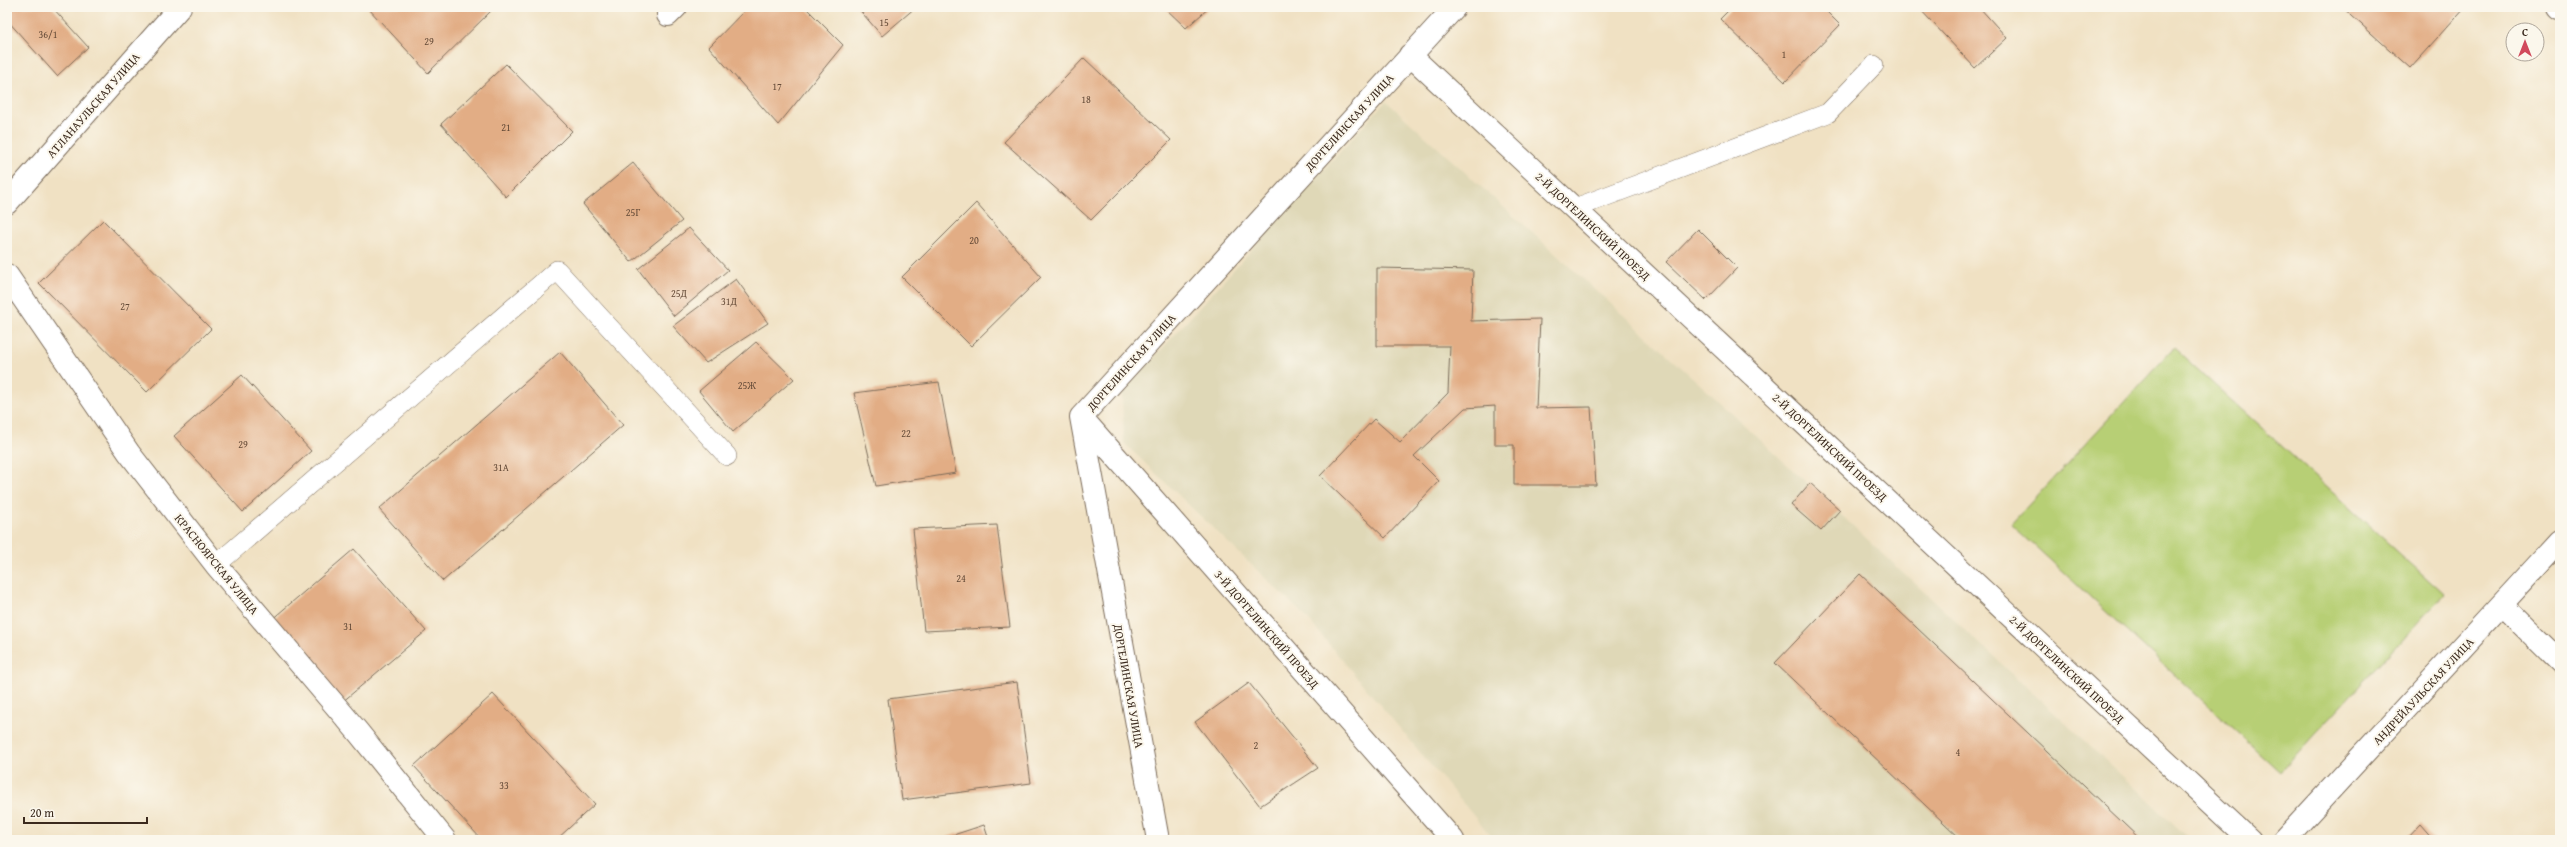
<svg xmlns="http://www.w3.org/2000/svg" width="2567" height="847" font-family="'Gentium Book Plus',serif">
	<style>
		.built { fill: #dfd8b7 }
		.green { fill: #b7cf74; stroke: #797c49 }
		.building { fill: #e2ad85 }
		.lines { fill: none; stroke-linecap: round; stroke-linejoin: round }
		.lane-casing { stroke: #7a6a58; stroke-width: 20 }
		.street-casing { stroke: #7a6a58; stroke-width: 24 }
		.lane { stroke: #fff; stroke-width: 19 }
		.street { stroke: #fff; stroke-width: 22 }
		.labels { text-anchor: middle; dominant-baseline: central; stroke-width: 4; stroke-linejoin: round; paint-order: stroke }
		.number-label { font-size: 10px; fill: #654b38 }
		.street-label { font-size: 12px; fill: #3b2a1e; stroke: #fbf7ec }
	</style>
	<rect width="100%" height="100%" fill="#fbf7ec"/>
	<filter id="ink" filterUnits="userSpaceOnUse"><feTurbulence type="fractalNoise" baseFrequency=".025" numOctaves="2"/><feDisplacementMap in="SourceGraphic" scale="8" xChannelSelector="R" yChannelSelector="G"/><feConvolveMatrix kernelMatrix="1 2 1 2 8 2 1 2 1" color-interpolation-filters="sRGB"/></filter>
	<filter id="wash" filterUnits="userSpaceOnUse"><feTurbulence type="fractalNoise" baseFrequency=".012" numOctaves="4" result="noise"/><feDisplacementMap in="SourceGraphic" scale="16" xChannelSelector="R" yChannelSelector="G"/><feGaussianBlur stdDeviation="0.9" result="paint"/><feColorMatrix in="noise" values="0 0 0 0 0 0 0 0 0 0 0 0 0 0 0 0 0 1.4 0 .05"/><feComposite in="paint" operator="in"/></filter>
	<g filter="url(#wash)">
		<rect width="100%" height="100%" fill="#f0e1c3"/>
		<path class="built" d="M 1386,101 L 1712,395 L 2191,840 L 1494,840 L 1306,617 L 1124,443 L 1122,393 Z"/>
		<path class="green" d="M 2174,348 L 2444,594 L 2280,772 L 2011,524 Z"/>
		<g id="blocks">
			<path class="building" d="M 7,7 L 52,7 L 88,47 L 57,76 L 7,20 Z
				M 367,7 L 495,7 L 428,73 Z
				M 748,7 L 805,7 L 843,45 L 778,125 L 709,47 Z
				M 857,7 L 916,7 L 882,36 Z
				M 1164,7 L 1210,7 L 1186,28 Z
				M 1732,7 L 1822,7 L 1840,25 L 1785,82 L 1720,19 Z
				M 1918,7 L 1979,7 L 2007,38 L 1975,68 Z
				M 2342,7 L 2465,7 L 2410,68 Z
				M 1084,58 L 1171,140 L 1091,220 L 1004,142 Z
				M 506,64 L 572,131 L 506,197 L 441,124 Z
				M 633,163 L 682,221 L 631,262 L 583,204 Z
				M 976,203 L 1041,277 L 971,346 L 902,277 Z
				M 103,220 L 211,329 L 147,392 L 39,283 Z
				M 689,228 L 728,270 L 674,316 L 638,269 Z
				M 1698,229 L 1737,268 L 1706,300 L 1666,262 Z
				M 1377,268 L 1473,270 L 1471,321 L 1540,319 L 1536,408 L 1591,407 L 1596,485 L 1514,485 L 1514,445 L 1495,445 L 1495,406 L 1465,408 L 1414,456 L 1439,481 L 1385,538 L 1320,476 L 1374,419 L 1400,442 L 1448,393 L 1450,346 L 1377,346 Z
				M 736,279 L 768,323 L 706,363 L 673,326 Z
				M 756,342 L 794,379 L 733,432 L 699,391 Z
				M 560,352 L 623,425 L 443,581 L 379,509 Z
				M 242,375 L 311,451 L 243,512 L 174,436 Z
				M 939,382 L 956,473 L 876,486 L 854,393 Z
				M 1810,483 L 1840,510 L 1821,531 L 1791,505 Z
				M 997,525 L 1010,627 L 924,631 L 913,529 Z
				M 354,549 L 426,631 L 341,703 L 270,621 Z
				M 1860,574 L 2141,840 L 1962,840 L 1775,663 Z
				M 1017,682 L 1031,783 L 902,800 L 888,699 Z
				M 1249,683 L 1318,768 L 1260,806 L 1195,722 Z
				M 493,694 L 595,804 L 556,840 L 482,840 L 414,766 Z
				M 2420,824 L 2434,840 L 2405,840 Z
				M 984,825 L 989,840 L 938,840 Z"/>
		</g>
	</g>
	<g filter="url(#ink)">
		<use href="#blocks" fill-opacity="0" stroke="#7a6a58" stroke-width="1"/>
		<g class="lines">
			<defs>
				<path id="lane" d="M 1575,208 L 1828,113 L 1874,65
					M 216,565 L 557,270 L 727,456"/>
				<path id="street" d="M 2559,7 L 2560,8
					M 668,15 L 676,7
					M 1410,55 L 2250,840
					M 7,203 L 180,7
					M 7,275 L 129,453 L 216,565 L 358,732 L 445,840
					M 1081,417 L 1453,840
					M 2503,606 L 2560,662
					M 1158,840 L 1081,417 L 1455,7
					M 2284,840 L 2560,541"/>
			</defs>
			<use href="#lane" class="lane-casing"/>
			<use href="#street" class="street-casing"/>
			<use href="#lane" class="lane"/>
			<use href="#street" class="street"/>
		</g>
	</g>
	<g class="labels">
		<g class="number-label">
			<text x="884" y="22">15</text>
			<text x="48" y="34">36/1</text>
			<text x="429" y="41">29</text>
			<text x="1784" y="54">1</text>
			<text x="777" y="86">17</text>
			<text x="1086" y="99">18</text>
			<text x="506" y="127">21</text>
			<text x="633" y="212">25Г</text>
			<text x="974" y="240">20</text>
			<text x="679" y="293">25Д</text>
			<text x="729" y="301">31Д</text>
			<text x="125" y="306">27</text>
			<text x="747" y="385">25Ж</text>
			<text x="906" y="433">22</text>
			<text x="243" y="444">29</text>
			<text x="501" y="467">31А</text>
			<text x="961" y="578">24</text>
			<text x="348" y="626">31</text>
			<text x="1256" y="745">2</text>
			<text x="1958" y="752">4</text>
			<text x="504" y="785">33</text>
		</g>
		<g class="street-label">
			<text transform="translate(93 105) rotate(-49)">АТЛАНАУЛЬСКАЯ УЛИЦА</text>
			<text transform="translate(1349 122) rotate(-48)">ДОРГЕЛИНСКАЯ УЛИЦА</text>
			<text transform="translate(1593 226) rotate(43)">2-Й ДОРГЕЛИНСКИЙ ПРОЕЗД</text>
			<text transform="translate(1131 362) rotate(-48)">ДОРГЕЛИНСКАЯ УЛИЦА</text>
			<text transform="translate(1830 447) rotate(43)">2-Й ДОРГЕЛИНСКИЙ ПРОЕЗД</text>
			<text transform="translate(217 564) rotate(51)">КРАСНОЯРСКАЯ УЛИЦА</text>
			<text transform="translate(1267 629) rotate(49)">3-Й ДОРГЕЛИНСКИЙ ПРОЕЗД</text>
			<text transform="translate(2067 669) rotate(43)">2-Й ДОРГЕЛИНСКИЙ ПРОЕЗД</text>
			<text transform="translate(1129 686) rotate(80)">ДОРГЕЛИНСКАЯ УЛИЦА</text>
			<text transform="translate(2423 691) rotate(-47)">АНДРЕЙАУЛЬСКАЯ УЛИЦА</text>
		</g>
	</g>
	<rect width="2567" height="847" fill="none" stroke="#fbf7ec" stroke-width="24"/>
	<g transform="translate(2525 42)"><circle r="19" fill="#fbf7ec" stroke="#aea59a"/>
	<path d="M0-3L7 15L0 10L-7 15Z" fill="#d1495b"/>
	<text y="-6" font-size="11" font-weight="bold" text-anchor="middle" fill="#3b2a1e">С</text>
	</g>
	<path d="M24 817v6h123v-6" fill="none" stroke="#3b2a1e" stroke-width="2"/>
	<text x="30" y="817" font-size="12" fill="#3b2a1e" stroke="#fbf7ec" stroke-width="3" paint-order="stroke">20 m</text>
</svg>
